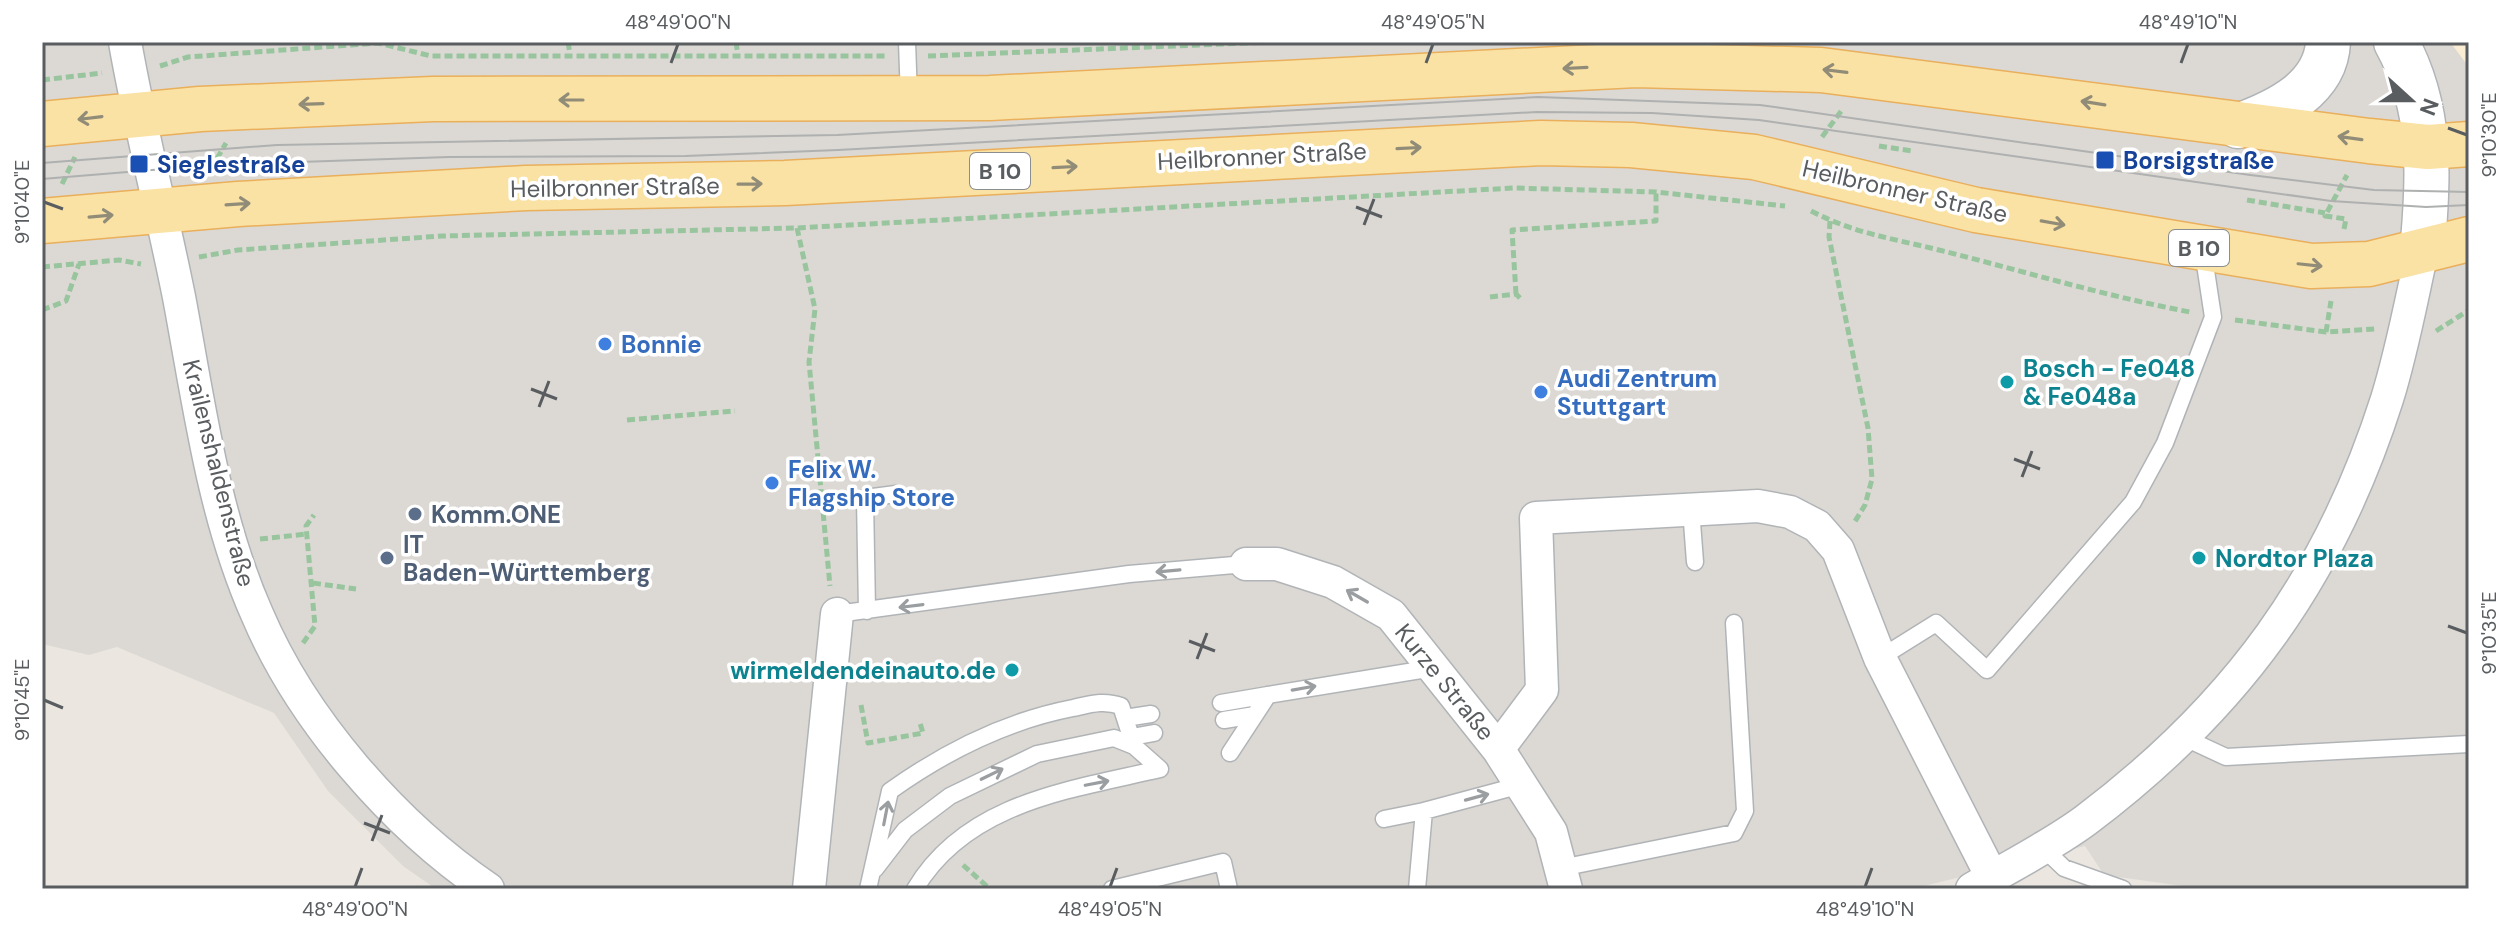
<svg xmlns="http://www.w3.org/2000/svg" width="2511" height="931" font-family="'DM Sans',sans-serif">
	<style>
		.commercial { fill: #fbedd4 }
		.industrial { fill: #dcd9d4 }
		.lines { fill: none; stroke-linecap: round; stroke-linejoin: round }
		.service-casing { stroke: #b1b4b7; stroke-width: 19 }
		.minor-casing { stroke: #b1b4b7; stroke-width: 35 }
		.secondary-casing { stroke: #b0b4b7; stroke-width: 47 }
		.primary-casing { stroke: #e9af5b; stroke-width: 47 }
		.path { stroke: #98c59e; stroke-width: 5; stroke-dasharray: 8 4; stroke-linecap: butt }
		.service { stroke: #fff; stroke-width: 16 }
		.minor { stroke: #fff; stroke-width: 32 }
		.secondary { stroke: #fff; stroke-width: 44 }
		.primary { stroke: #fae2a5; stroke-width: 44 }
		.tram { stroke: #afb0b0; stroke-width: 2 }
		.oneway { stroke: #918c78 }
		.oneway2 { stroke: #9b9ea0 }
		.ticks { fill: none; stroke: #595d60; stroke-width: 3 }
		.transit-dot { fill: #1a4fb4; stroke: #fff; stroke-width: 3 }
		.shop-dot { fill: #3f7fe0; stroke: #fff; stroke-width: 3 }
		.culture-dot { fill: #0f9aa8; stroke: #fff; stroke-width: 3 }
		.service-dot { fill: #5c6f8a; stroke: #fff; stroke-width: 3 }
		.labels { text-anchor: middle; dominant-baseline: central; stroke-width: 7; stroke-linejoin: round; paint-order: stroke }
		.shield { fill: #fff; stroke: #8b8e90; stroke-width: 2 }
		.shield-label { font-size: 22px; font-weight: bold; fill: #595d60 }
		.street-label { font-size: 24px; fill: #595d60; stroke: #fff }
		.transit-label { font-size: 24px; font-weight: bold; fill: #164399; stroke: #fff; text-anchor: start }
		.shop-label { font-size: 24px; font-weight: bold; fill: #366cbe; stroke: #fff; text-anchor: start }
		.culture-label { font-size: 24px; font-weight: bold; fill: #0d838f; stroke: #fff; text-anchor: start }
		.service-label { font-size: 24px; font-weight: bold; fill: #4e5e75; stroke: #fff; text-anchor: start }
		.neatline { fill: none; stroke: #595d60; stroke-width: 3 }
		.ticks-label { font-size: 20px; text-anchor: middle; fill: #595d60 }
	</style>
	<rect width="100%" height="100%" fill="#ebe7e0"/>
	<path class="commercial" d="M 2450,42 L 2469,42 L 2469,67 L 2458,54 Z"/>
	<path class="industrial" d="M 42,42 L 2450,42 L 2469,67 L 2469,889 L 2204,889 L 2104,875 L 2085,846 L 1912,889 L 436,889 L 403,866 L 328,791 L 274,713 L 117,647 L 89,655 L 42,644 Z"/>
	<g class="lines">
		<defs>
			<path id="service" d="M 907,42 L 909,98
				M 1691,509 L 1695,562
				M 867,611 L 865,498 L 896,494
				M 837,614 L 1129,574 L 1246,564
				M 1880,658 L 1936,623 L 1987,670 L 2133,502 L 2165,443 L 2213,317 L 2203,251
				M 1221,703 L 1268,695
				M 1125,718 L 1151,714
				M 1224,720 L 1255,715
				M 1132,737 L 1154,733
				M 2183,737 L 2226,757 L 2469,744
				M 1230,753 L 1268,695 L 1433,668
				M 1384,819 L 1424,811
				M 2042,847 L 2064,868 L 2123,889
				M 1561,868 L 1734,833 L 1745,811 L 1734,623
				M 875,869 L 905,830 L 950,796 L 1037,754 L 1114,738 L 1134,746 L 1160,769
				M 868,889 L 890,791 C 946,751 1006,721 1073,708 C 1091,704 1104,700 1121,706 L 1134,746
				M 915,889 C 967,802 1070,790 1160,769
				M 1112,889 L 1223,862 L 1229,889
				M 1417,889 L 1424,811 L 1521,785"/>
			<path id="minor" d="M 125,42 C 140,128 162,212 179,297 C 199,403 213,515 257,614 C 302,720 394,825 488,889
				M 1246,564 L 1277,564 L 1333,582 L 1391,615 L 1498,749 L 1551,832 L 1566,889
				M 1498,749 L 1542,690 L 1536,518 L 1758,506 L 1790,512 L 1817,526 L 1838,550 L 1880,658 L 1992,877
				M 809,889 L 837,614
				M 1972,889 C 2010,866 2051,846 2086,820 C 2236,707 2330,578 2387,399 C 2402,351 2411,301 2422,252"/>
			<path id="secondary" d="M 2396,42 C 2433,109 2429,179 2422,252
				M 2238,126 C 2277,112 2326,89 2328,42"/>
			<path id="primary" d="M 42,124 L 200,109 L 433,99 L 990,98 L 1636,65 L 1821,70 L 2369,141 L 2428,147 L 2469,144
				M 42,221 L 238,204 L 526,188 L 785,183 L 1541,143 L 1631,145 L 1754,157 L 1976,210 L 2311,266 L 2369,264 L 2469,239"/>
		</defs>
		<use href="#service" class="service-casing"/>
		<use href="#minor" class="minor-casing"/>
		<use href="#secondary" class="secondary-casing"/>
		<use href="#primary" class="primary-casing"/>
		<path class="path" d="M 568,42 L 570,54
			M 736,42 L 738,56
			M 928,56 L 1271,42
			M 160,66 L 188,57 L 378,43 L 431,56 L 886,56
			M 42,80 L 102,73
			M 1822,137 L 1842,110
			M 1879,146 L 1912,151
			M 211,169 L 226,143
			M 62,184 L 75,157
			M 2247,200 L 2325,213
			M 1811,211 C 1856,234 1891,238 1939,250 C 2023,271 2105,296 2190,312
			M 1830,221 L 1829,237 L 1868,428 L 1872,479 L 1865,505 L 1854,523
			M 797,228 L 815,309 L 809,362 L 830,586
			M 2344,229 L 2346,219 L 2325,216 L 2347,175
			M 199,257 L 238,250 L 442,236 L 797,228 L 1513,188 L 1656,192 L 1785,206
			M 42,267 L 119,260 L 141,264
			M 1516,294 L 1512,230 L 1656,221 L 1656,192
			M 1490,297 L 1516,294 L 1520,298
			M 42,310 L 66,301 L 79,264
			M 2235,320 L 2326,332 L 2376,329
			M 2436,331 L 2469,310
			M 2326,332 L 2331,301
			M 627,420 L 735,411
			M 260,539 L 307,534
			M 313,583 L 356,589
			M 303,643 L 315,626 L 306,526 L 314,515
			M 861,705 L 868,743 L 923,733 L 920,723
			M 963,865 L 990,889"/>
		<use href="#service" class="service"/>
		<use href="#minor" class="minor"/>
		<use href="#secondary" class="secondary"/>
		<use href="#primary" class="primary"/>
		<path class="tram" d="M 42,163 L 277,145 L 837,135 L 1538,97 L 1760,105 L 2250,175 L 2374,190 L 2469,192
			M 42,179 L 213,165 L 449,157 L 685,156 L 838,150 L 1537,112 L 1652,113 L 1759,120 L 2331,201 L 2426,207 L 2469,205"/>
	</g>
	<defs><path id="oneway-shaft" d="M-6 0H5M1.5-3L5.5 0L1.5 3" fill="none" stroke-width="1.6" stroke-linecap="round" stroke-linejoin="round" transform="scale(2)"/></defs>
	<g class="oneway">
		<use href="#oneway-shaft" transform="translate(1575 68) rotate(177)"/>
		<use href="#oneway-shaft" transform="translate(1835 71) rotate(-173)"/>
		<use href="#oneway-shaft" transform="translate(571 100) rotate(-180)"/>
		<use href="#oneway-shaft" transform="translate(2093 103) rotate(-171)"/>
		<use href="#oneway-shaft" transform="translate(311 104) rotate(178)"/>
		<use href="#oneway-shaft" transform="translate(90 118) rotate(173)"/>
		<use href="#oneway-shaft" transform="translate(2350 138) rotate(-172)"/>
		<use href="#oneway-shaft" transform="translate(1409 148) rotate(-3)"/>
		<use href="#oneway-shaft" transform="translate(1065 167) rotate(-3)"/>
		<use href="#oneway-shaft" transform="translate(750 184) rotate(-1)"/>
		<use href="#oneway-shaft" transform="translate(238 204) rotate(-4)"/>
		<use href="#oneway-shaft" transform="translate(101 216) rotate(-5)"/>
		<use href="#oneway-shaft" transform="translate(2053 223) rotate(10)"/>
		<use href="#oneway-shaft" transform="translate(2310 265) rotate(6)"/>
	</g>
	<g class="oneway2">
		<use href="#oneway-shaft" transform="translate(1168 571) rotate(175)"/>
		<use href="#oneway-shaft" transform="translate(1357 596) rotate(-150)"/>
		<use href="#oneway-shaft" transform="translate(911 606) rotate(173)"/>
		<use href="#oneway-shaft" transform="translate(1304 688) rotate(-10)"/>
		<use href="#oneway-shaft" transform="translate(992 774) rotate(-26)"/>
		<use href="#oneway-shaft" transform="translate(1097 783) rotate(-11)"/>
		<use href="#oneway-shaft" transform="translate(1477 797) rotate(-15)"/>
		<use href="#oneway-shaft" transform="translate(886 813) rotate(-79)"/>
	</g>
	<path class="ticks" d="M 671,63 L 678,44M 1426,63 L 1433,44M 2181,63 L 2188,44M 2448,128 L 2467,135M 44,202 L 63,209M 1356,207 L 1382,217M 1364,225 L 1374,199M 531,389 L 557,399M 539,407 L 549,381M 2014,459 L 2040,469M 2022,477 L 2032,451M 2448,626 L 2467,633M 1189,641 L 1215,651M 1197,659 L 1207,633M 44,700 L 63,708M 364,823 L 390,833M 372,841 L 382,815M 355,887 L 362,868M 1110,887 L 1117,868M 1865,887 L 1872,868"/>
	<g class="transit-dot">
		<rect x="2095" y="150" width="20" height="20" rx="4"/>
		<rect x="129" y="154" width="20" height="20" rx="4"/>
	</g>
	<g class="shop-dot">
		<circle cx="605" cy="344" r="8"/>
		<circle cx="1541" cy="392" r="8"/>
		<circle cx="772" cy="483" r="8"/>
	</g>
	<g class="culture-dot">
		<circle cx="2007" cy="382" r="8"/>
		<circle cx="2199" cy="558" r="8"/>
		<circle cx="1012" cy="670" r="8"/>
	</g>
	<g class="service-dot">
		<circle cx="415" cy="514" r="8"/>
		<circle cx="387" cy="558" r="8"/>
	</g>
	<g class="labels">
		<g class="shield">
			<rect x="970" y="153" width="60" height="36" rx="6"/>
			<rect x="2169" y="230" width="60" height="36" rx="6"/>
		</g>
		<g class="shield-label">
			<text x="1000" y="171">B 10</text>
			<text x="2199" y="248">B 10</text>
		</g>
		<g class="street-label">
			<text transform="translate(1262 156) rotate(-3)">Heilbronner Straße</text>
			<text transform="translate(615 187) rotate(-1)">Heilbronner Straße</text>
			<text transform="translate(1905 191) rotate(13)">Heilbronner Straße</text>
			<text transform="translate(219 473) rotate(76)">Krailenshaldenstraße</text>
			<text transform="translate(1445 682) rotate(51)">Kurze Straße</text>
		</g>
		<g class="transit-label">
			<text x="2123" y="160">Borsigstraße</text>
			<text x="157" y="164">Sieglestraße</text>
		</g>
		<g class="shop-label">
			<text x="621" y="344">Bonnie</text>
			<text x="1557" y="378">Audi Zentrum<tspan x="1557" dy="28">Stuttgart</tspan></text>
			<text x="788" y="469">Felix W.<tspan x="788" dy="28">Flagship Store</tspan></text>
		</g>
		<g class="culture-label">
			<text x="2023" y="368">Bosch - Fe048<tspan x="2023" dy="28">&amp; Fe048a</tspan></text>
			<text x="2215" y="558">Nordtor Plaza</text>
			<text x="996" y="670" text-anchor="end">wirmeldendeinauto.de</text>
		</g>
		<g class="service-label">
			<text x="431" y="514">Komm.ONE</text>
			<text x="403" y="544">IT<tspan x="403" dy="28">Baden-Württemberg</tspan></text>
		</g>
	</g>
	<rect width="2511" height="931" fill="none" stroke="#ffffff" stroke-width="88"/>
	<g transform="translate(2411 100) rotate(111)" stroke="#ffffff" stroke-width="6" paint-order="stroke">
	<path d="M0-6L14 30L0 20L-14 30Z" fill="#595d60"/>
	<text y="-12" font-size="22" font-weight="bold" text-anchor="middle" fill="#595d60">N</text>
	</g>
	<rect x="44" y="44" width="2423" height="843" class="neatline"/>
	<g class="ticks-label">
		<text x="678" y="29">48°49'00"N</text>
		<text x="1433" y="29">48°49'05"N</text>
		<text x="2188" y="29">48°49'10"N</text>
		<text transform="translate(2489 135) rotate(-90)" y="7">9°10'30"E</text>
		<text transform="translate(22 202) rotate(-90)" y="7">9°10'40"E</text>
		<text transform="translate(2489 633) rotate(-90)" y="7">9°10'35"E</text>
		<text transform="translate(22 700) rotate(-90)" y="7">9°10'45"E</text>
		<text x="355" y="916">48°49'00"N</text>
		<text x="1110" y="916">48°49'05"N</text>
		<text x="1865" y="916">48°49'10"N</text>
	</g>
</svg>
